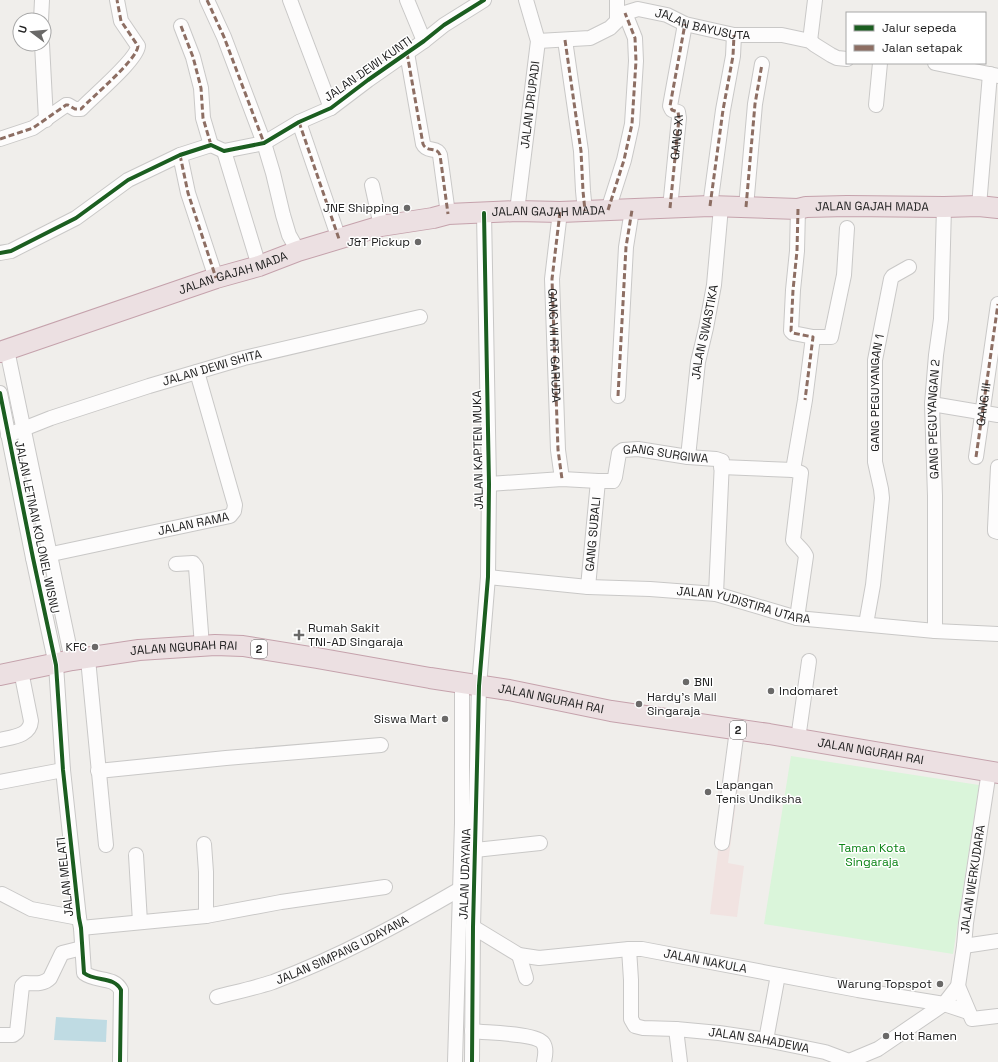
<svg xmlns="http://www.w3.org/2000/svg" width="998" height="1062" font-family="'Space Grotesk',sans-serif">
	<style>
		.commercial { fill: #f1e3e1 }
		.park { fill: #daf5da }
		.water { fill: #bfdbe3 }
		.lines { fill: none; stroke-linecap: round; stroke-linejoin: round }
		.minor-casing { stroke: #c9c8c7; stroke-width: 16 }
		.highway-casing { stroke: #c5a2ac; stroke-width: 22 }
		.minor { stroke: #fdfcfc; stroke-width: 14 }
		.highway { stroke: #ece0e2; stroke-width: 20 }
		.quiet { stroke: #8d6e63; stroke-width: 3; stroke-dasharray: 6 3; stroke-linecap: butt }
		.cycleway-casing { stroke: #fff; stroke-width: 6 }
		.cycleway { stroke: #1b5e20; stroke-width: 4 }
		.poi-dot { fill: #6a6968; stroke: #fff; stroke-width: 1.5 }
		.labels { text-anchor: middle; dominant-baseline: central; stroke-width: 3; stroke-linejoin: round; paint-order: stroke }
		.shield { fill: #fff; stroke: #646464; stroke-width: 1 }
		.shield-label { font-size: 11px; font-weight: bold; fill: #222 }
		.street-label { font-size: 12px; fill: #222; stroke: #fff }
		.poi-label { font-size: 12px; fill: #222; stroke: #fff; text-anchor: start }
		.park-label { font-size: 12px; fill: #0c8416; stroke: #fff }
	</style>
	<rect width="100%" height="100%" fill="#f0eeeb"/>
	<path class="commercial" d="M 730,756 L 742,758 L 728,863 L 744,866 L 737,917 L 710,914 Z"/>
	<path class="park" d="M 791,756 L 979,785 L 953,954 L 764,924 Z"/>
	<path class="water" d="M 56,1017 L 107,1020 L 106,1042 L 54,1040 Z"/>
	<g class="lines">
		<defs>
			<g id="minor">
				<path d="M 207,0 L 224,37 L 264,143 L 273,173 L 283,215 L 289,235 L 298,251"/>
				<path d="M 290,0 L 331,108"/>
				<path d="M 407,0 L 424,41"/>
				<path d="M 617,0 L 617,21"/>
				<path d="M 41,20 L 42,0"/>
				<path d="M 181,26 L 193,57 L 201,88 L 203,118 L 211,145"/>
				<path d="M 565,40 L 581,151 L 583,191 L 585,211"/>
				<path id="s1" d="M 538,41 L 590,38 L 610,28 L 625,13 L 638,9 L 667,15 L 685,24 L 734,35 L 782,35 L 810,41 L 815,45 L 831,55 L 837,58 L 847,59"/>
				<path d="M 810,41 L 815,0"/>
				<path d="M 42,44 L 46,120"/>
				<path d="M 407,53 L 423,144 C 427,153 437,146 440,155 L 448,214"/>
				<path d="M 935,63 L 998,76"/>
				<path d="M 876,105 L 880,63"/>
				<path d="M 299,122 L 339,239"/>
				<path d="M 0,139 L 33,128 L 66,105 L 68,105 L 75,109 L 81,109 C 92,97 137,60 138,46 L 121,21 L 117,0"/>
				<path d="M 224,151 L 259,266"/>
				<path d="M 180,155 L 188,193 L 216,278"/>
				<path d="M 372,185 L 381,226"/>
				<path d="M 710,206 L 723,110 L 733,56 L 734,35"/>
				<path d="M 979,206 L 990,74"/>
				<path d="M 746,207 L 755,104 L 762,64"/>
				<path id="s2" d="M 670,208 L 679,118 L 678,112 L 672,110 L 670,106 L 685,24"/>
				<path d="M 608,210 L 624,160 L 632,124 L 636,61 L 635,38 L 625,13"/>
				<path id="s3" d="M 517,211 L 538,41 L 526,0"/>
				<path id="s4" d="M 560,212 L 552,279 L 558,450 L 562,479"/>
				<path d="M 0,253 L 11,251 L 76,218 L 128,180 L 180,155 L 211,145 L 224,151 L 264,143 L 299,122 L 331,108 L 368,80 L 424,41 L 444,25 L 484,0"/>
				<path d="M 813,337 L 831,337 L 844,275 L 847,228"/>
				<path d="M 7,350 L 72,660"/>
				<path d="M 0,393 L 33,558 L 56,665 L 63,770 L 79,918 L 81,928 L 84,973 C 96,982 114,976 121,990 L 120,1062"/>
				<path d="M 618,396 L 626,247 L 632,210"/>
				<path d="M 932,404 L 998,415"/>
				<path id="s5" d="M 8,435 L 51,418 L 149,386 L 244,358 L 420,317"/>
				<path id="s6" d="M 688,457 L 698,362 L 706,328 L 714,285 L 721,207"/>
				<path id="s7" d="M 976,457 L 998,304"/>
				<path d="M 721,467 L 793,470 L 801,473 L 793,540 C 797,546 803,549 806,556 L 797,618"/>
				<path d="M 998,467 L 995,528 L 995,531 L 998,532"/>
				<path d="M 793,470 L 805,400 L 813,337 L 793,333 L 791,331 L 793,290 L 797,251 L 798,209"/>
				<path id="s8" d="M 489,484 L 562,479 L 598,481 L 613,481 L 615,477 L 619,453 L 623,450 L 638,449 L 688,457 L 716,459 L 722,461 L 716,594"/>
				<path id="s9" d="M 33,558 L 230,516 L 234,511 L 235,505 L 197,372"/>
				<path d="M 176,564 L 193,563 L 196,567 L 202,646"/>
				<path id="s10" d="M 488,577 L 588,587 L 650,589 L 716,594 L 797,618 L 935,631 L 998,634"/>
				<path id="s11" d="M 588,587 L 598,481"/>
				<path id="s12" d="M 866,624 L 873,585 L 882,498 L 881,489 L 875,462 L 875,360 L 891,279 L 893,276 L 909,267"/>
				<path id="s13" d="M 935,631 L 935,496 L 932,404 L 936,355 L 941,319 L 944,207"/>
				<path d="M 88,659 L 106,845"/>
				<path d="M 798,739 L 809,661"/>
				<path d="M 0,740 C 12,737 30,736 31,721 L 21,671"/>
				<path d="M 98,771 L 226,758 L 381,745"/>
				<path d="M 0,782 L 63,770"/>
				<path d="M 722,843 L 737,730"/>
				<path d="M 204,844 L 206,872 L 206,916"/>
				<path d="M 466,851 L 540,843"/>
				<path d="M 136,855 L 140,922"/>
				<path d="M 2,894 L 31,909 L 79,918"/>
				<path id="s14" d="M 473,927 L 519,955 L 539,958 L 629,949 L 642,949 L 858,990 L 944,1004 L 968,1012"/>
				<path d="M 81,928 L 206,916 L 281,902 L 385,887"/>
				<path d="M 964,946 L 998,941"/>
				<path id="s15" d="M 629,949 L 631,980 L 631,1019 L 635,1026 L 643,1028 L 676,1029 L 719,1033 L 766,1040 L 825,1052 L 849,1061"/>
				<path d="M 519,955 L 526,978"/>
				<path d="M 958,986 L 972,1019 L 998,1016"/>
				<path id="s16" d="M 217,997 C 236,992 255,988 273,982 C 339,957 400,924 460,889"/>
				<path d="M 676,1029 L 680,1062"/>
				<path d="M 472,1031 C 486,1033 536,1033 543,1043 C 547,1049 545,1056 544,1062"/>
				<path d="M 0,1035 L 13,1035 L 17,1032 L 22,986 L 25,983 C 34,983 43,985 50,978 L 62,953 L 82,948"/>
				<path d="M 766,1040 L 778,975"/>
				<path d="M 455,1062 L 462,823 L 462,683"/>
				<path d="M 472,1062 L 473,927 L 479,686 L 488,577 L 489,484 L 484,213"/>
				<path id="s17" d="M 847,1062 L 878,1049 L 944,1004 L 958,986 L 964,946 L 966,923 L 989,771"/>
			</g>
			<g id="highway">
				<path id="s18" d="M 0,352 L 216,278 L 259,266 L 298,251 L 381,226 L 433,218 L 448,214 L 517,211 L 560,212 L 710,206 L 798,209 L 806,207 L 847,206 L 944,207 L 979,206 L 998,208"/>
				<path id="s19" d="M 0,675 L 72,660 L 139,650 L 215,645 L 243,646 L 317,658 L 430,678 L 509,690 L 611,711 L 769,734 L 998,773"/>
			</g>
		</defs>
		<use href="#minor" class="minor-casing"/>
		<use href="#highway" class="highway-casing"/>
		<use href="#minor" class="minor"/>
		<use href="#highway" class="highway"/>
		<path class="quiet" d="M 207,0 L 224,37 L 264,143
			M 181,26 L 193,57 L 201,88 L 203,118 L 211,145
			M 565,40 L 581,151 L 583,191 L 585,211
			M 407,53 L 423,144 C 427,153 437,146 440,155 L 448,214
			M 299,122 L 339,239
			M 0,139 L 33,128 L 66,105 L 68,105 L 75,109 L 81,109 C 92,97 137,60 138,46 L 121,21 L 117,0
			M 180,155 L 188,193 L 216,278
			M 710,206 L 723,110 L 733,56 L 734,35
			M 746,207 L 755,104 L 762,64
			M 670,208 L 679,118 L 678,112 L 672,110 L 670,106 L 685,24
			M 798,209 L 797,251 L 793,290 L 791,331 L 793,333 L 813,337 L 805,400
			M 608,210 L 624,160 L 632,124 L 636,61 L 635,38 L 625,13
			M 560,212 L 552,279 L 558,450 L 562,479
			M 618,396 L 626,247 L 632,210
			M 976,457 L 998,304"/>
		<defs>
			<path id="cycleway" d="M 0,253 L 11,251 L 76,218 L 128,180 L 180,155 L 211,145 L 224,151 L 264,143 L 299,122 L 331,108 L 368,80 L 424,41 L 444,25 L 484,0
				M 0,393 L 33,558 L 56,665 L 63,770 L 79,918 L 81,928 L 84,973 C 96,982 114,976 121,990 L 120,1062
				M 472,1062 L 473,927 L 479,686 L 488,577 L 489,484 L 484,213"/>
		</defs>
		<use href="#cycleway" class="cycleway-casing"/>
		<use href="#cycleway" class="cycleway"/>
	</g>
	<g class="poi-dot">
		<circle cx="407" cy="208" r="4"/>
		<circle cx="418" cy="242" r="4"/>
		<path d="M297 629h4v4h4v4h-4v4h-4v-4h-4v-4h4z"/>
		<circle cx="95" cy="647" r="4"/>
		<circle cx="686" cy="682" r="4"/>
		<circle cx="771" cy="691" r="4"/>
		<circle cx="639" cy="704" r="4"/>
		<circle cx="445" cy="719" r="4"/>
		<circle cx="708" cy="792" r="4"/>
		<circle cx="940" cy="984" r="4"/>
		<circle cx="886" cy="1036" r="4"/>
	</g>
	<g class="labels">
		<g class="shield">
			<rect x="251" y="640" width="16" height="18" rx="3"/>
			<rect x="730" y="721" width="16" height="18" rx="3"/>
		</g>
		<g class="shield-label">
			<text x="259" y="649">2</text>
			<text x="738" y="730">2</text>
		</g>
		<g class="street-label">
			<text stroke="none"><textPath href="#s1" startOffset="176">JALAN BAYUSUTA</textPath></text>
			<text transform="translate(368 69) rotate(-35)">JALAN DEWI KUNTI</text>
			<text stroke="none"><textPath href="#s3" startOffset="107">JALAN DRUPADI</textPath></text>
			<text stroke="none"><textPath href="#s2" startOffset="71">GANG XI</textPath></text>
			<text stroke="none"><textPath href="#s18" startOffset="894">JALAN GAJAH MADA</textPath></text>
			<text stroke="none"><textPath href="#s18" startOffset="570">JALAN GAJAH MADA</textPath></text>
			<text stroke="none"><textPath href="#s18" startOffset="246">JALAN GAJAH MADA</textPath></text>
			<text stroke="none"><textPath href="#s6" startOffset="126">JALAN SWASTIKA</textPath></text>
			<text stroke="none"><textPath href="#s4" startOffset="134">GANG VII RT GARUDA</textPath></text>
			<text stroke="none"><textPath href="#s5" startOffset="215">JALAN DEWI SHITA</textPath></text>
			<text stroke="none"><textPath href="#s12" startOffset="233">GANG PEGUYANGAN 1</textPath></text>
			<text stroke="none"><textPath href="#s7" startOffset="53">GANG III</textPath></text>
			<text stroke="none"><textPath href="#s13" startOffset="212">GANG PEGUYANGAN 2</textPath></text>
			<text transform="translate(478 450) rotate(-91)">JALAN KAPTEN MUKA</text>
			<text stroke="none"><textPath href="#s8" startOffset="201">GANG SURGIWA</textPath></text>
			<text stroke="none"><textPath href="#s9" startOffset="164">JALAN RAMA</textPath></text>
			<text transform="translate(37 527) rotate(78)">JALAN LETNAN KOLONEL WISNU</text>
			<text stroke="none"><textPath href="#s11" startOffset="53">GANG SUBALI</textPath></text>
			<text stroke="none"><textPath href="#s10" startOffset="258">JALAN YUDISTIRA UTARA</textPath></text>
			<text stroke="none"><textPath href="#s19" startOffset="186">JALAN NGURAH RAI</textPath></text>
			<text stroke="none"><textPath href="#s19" startOffset="558">JALAN NGURAH RAI</textPath></text>
			<text stroke="none"><textPath href="#s19" startOffset="882">JALAN NGURAH RAI</textPath></text>
			<text transform="translate(465 874) rotate(-88)">JALAN UDAYANA</text>
			<text transform="translate(65 877) rotate(-96)">JALAN MELATI</text>
			<text stroke="none"><textPath href="#s17" startOffset="244">JALAN WERKUDARA</textPath></text>
			<text stroke="none"><textPath href="#s16" startOffset="134">JALAN SIMPANG UDAYANA</textPath></text>
			<text stroke="none"><textPath href="#s14" startOffset="242">JALAN NAKULA</textPath></text>
			<text stroke="none"><textPath href="#s15" startOffset="203">JALAN SAHADEWA</textPath></text>
		</g>
		<g class="poi-label">
			<text x="399" y="208" text-anchor="end">JNE Shipping</text>
			<text x="410" y="242" text-anchor="end">J&amp;T Pickup</text>
			<text x="308" y="628">Rumah Sakit<tspan x="308" dy="14">TNI-AD Singaraja</tspan></text>
			<text x="87" y="647" text-anchor="end">KFC</text>
			<text x="694" y="682">BNI</text>
			<text x="779" y="691">Indomaret</text>
			<text x="647" y="697">Hardy's Mall<tspan x="647" dy="14">Singaraja</tspan></text>
			<text x="437" y="719" text-anchor="end">Siswa Mart</text>
			<text x="716" y="785">Lapangan<tspan x="716" dy="14">Tenis Undiksha</tspan></text>
			<text x="932" y="984" text-anchor="end">Warung Topspot</text>
			<text x="894" y="1036">Hot Ramen</text>
		</g>
		<g class="park-label">
			<text x="872" y="848">Taman Kota<tspan x="872" dy="14">Singaraja</tspan></text>
		</g>
	</g>
	<rect x="846" y="12" width="140" height="52" fill="#ffffff" stroke="#a7a7a7"/>
	<rect x="854" y="25" width="20" height="6" fill="#1b5e20" stroke="#a7a7a7"/>
	<text x="882" y="32" font-size="12" fill="#222222">Jalur sepeda</text>
	<rect x="854" y="45" width="20" height="6" fill="#8d6e63" stroke="#a7a7a7"/>
	<text x="882" y="52" font-size="12" fill="#222222">Jalan setapak</text>
	<g transform="translate(32 32) rotate(286)"><circle r="19" fill="#ffffff" stroke="#a7a7a7"/>
	<path d="M0-3L7 15L0 10L-7 15Z" fill="#6a6968"/>
	<text y="-6" font-size="11" font-weight="bold" text-anchor="middle" fill="#222222">U</text>
	</g>
</svg>
